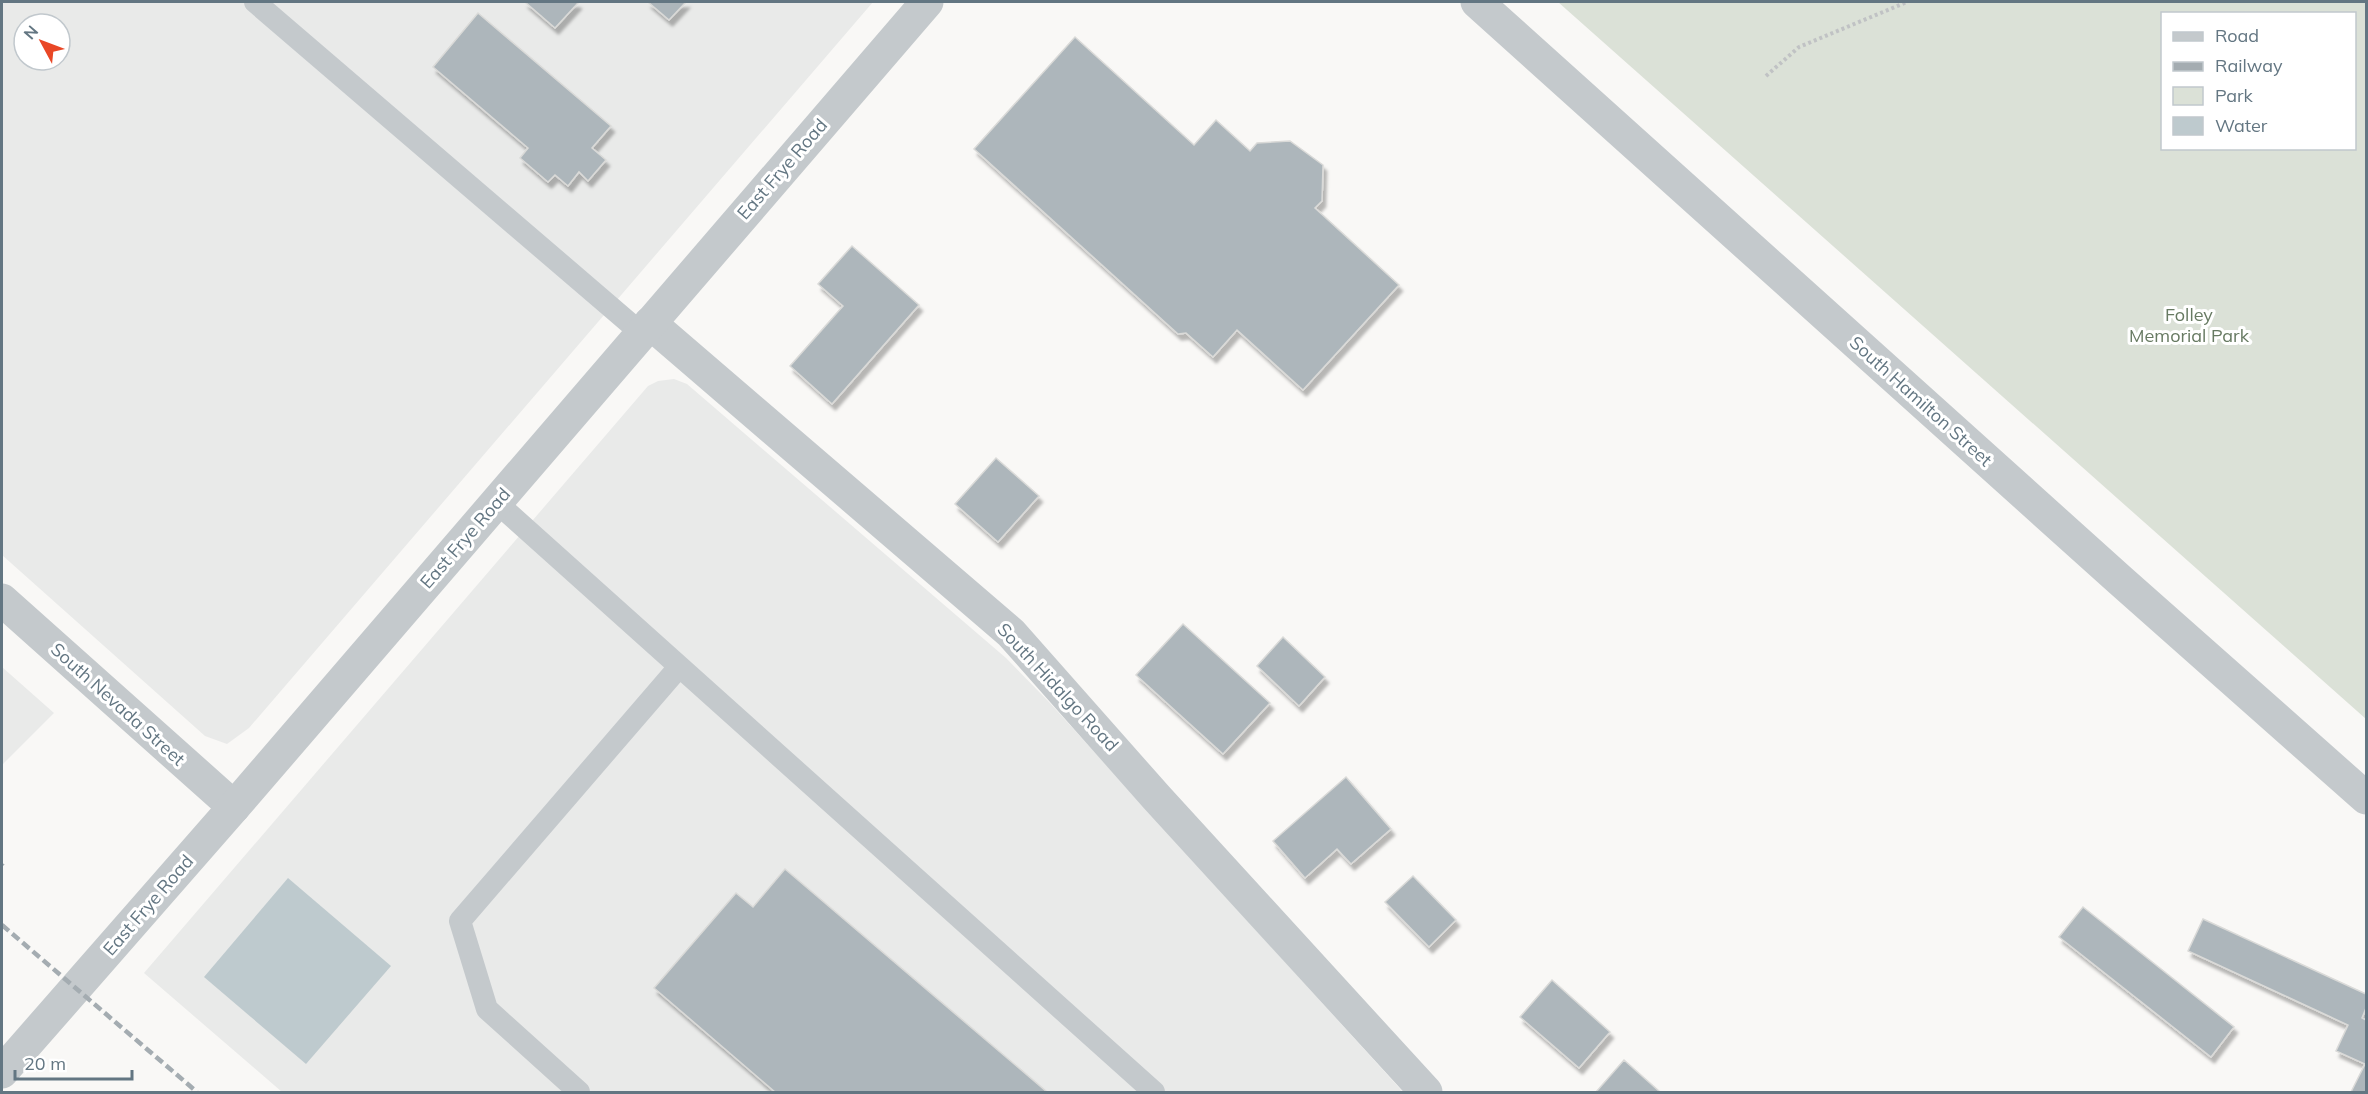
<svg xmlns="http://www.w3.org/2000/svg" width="2368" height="1094" font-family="Mulish,sans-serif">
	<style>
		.built { fill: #e9eae9; fill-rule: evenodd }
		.green { fill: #dbe1d7; fill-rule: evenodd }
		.water { fill: #becace }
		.building { fill: #adb6bb; stroke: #dadad8; stroke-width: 1.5; filter: url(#shadow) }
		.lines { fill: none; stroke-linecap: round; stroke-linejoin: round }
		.path { stroke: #c0c2c4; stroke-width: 4; stroke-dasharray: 3 3; stroke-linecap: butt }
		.service { stroke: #c4c9cc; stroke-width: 22 }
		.minor { stroke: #c4c9cc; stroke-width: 33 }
		.tertiary { stroke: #c4c9cc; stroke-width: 33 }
		.rail { stroke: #a4acb1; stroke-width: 4.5; stroke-dasharray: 9 4.5; stroke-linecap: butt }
		.labels { text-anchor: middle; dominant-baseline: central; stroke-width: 6; stroke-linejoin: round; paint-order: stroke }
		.street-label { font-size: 18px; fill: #637682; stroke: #fff }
		.park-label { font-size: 18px; fill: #677a62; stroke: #fff }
	</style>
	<defs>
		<filter id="shadow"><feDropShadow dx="3.5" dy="6" stdDeviation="1.5" flood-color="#0004"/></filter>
	</defs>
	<rect width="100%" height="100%" fill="#f9f8f6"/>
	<path class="built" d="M 2,2 L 873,2 L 249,728 L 227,744 L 205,736 L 2,555 ZM 24,24 L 60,24 L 60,60 L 24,60 Z
		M 674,379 L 687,384 L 1006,658 L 1049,702 L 1403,1092 L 282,1092 L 144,973 L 648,386 L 658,381 Z
		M 2,667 L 54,713 L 2,765 Z"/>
	<path class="green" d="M 1558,2 L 2366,2 L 2366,719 ZM 2162,14 L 2354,14 L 2354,148 L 2162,148 Z"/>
	<path class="water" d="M 288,878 L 391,966 L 306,1064 L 204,977 Z"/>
	<path class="building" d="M 525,2 L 576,2 L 578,3 L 555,28 Z
		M 648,2 L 686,2 L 669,20 Z
		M 478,13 L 611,126 L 592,148 L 606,160 L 588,181 L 579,172 L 568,186 L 555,175 L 548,182 L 520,158 L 528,148 L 433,67 Z
		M 1075,37 L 1194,145 L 1216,120 L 1250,151 L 1257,143 L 1290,141 L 1323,165 L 1322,201 L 1315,208 L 1399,285 L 1303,390 L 1237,330 L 1213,357 L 1186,333 L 1178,334 L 974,149 Z
		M 852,246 L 919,305 L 832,404 L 790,366 L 843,306 L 818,284 Z
		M 996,458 L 1039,496 L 998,542 L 955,504 Z
		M 1183,624 L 1270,703 L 1223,754 L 1136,675 Z
		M 1283,637 L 1325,677 L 1299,706 L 1257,666 Z
		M 1346,777 L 1391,829 L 1351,864 L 1337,849 L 1305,878 L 1273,841 Z
		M 785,869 L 1047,1092 L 775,1092 L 654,988 L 736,893 L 753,907 Z
		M 1413,876 L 1456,920 L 1429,947 L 1385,902 Z
		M 2083,907 L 2234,1027 L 2211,1057 L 2059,937 Z
		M 2203,919 L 2366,994 L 2366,1008 L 2362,1018 L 2366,1020 L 2366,1092 L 2351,1092 L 2365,1064 L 2336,1051 L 2348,1025 L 2188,951 Z
		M 1552,980 L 1610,1032 L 1579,1068 L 1520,1017 Z
		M 1624,1060 L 1660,1092 L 1596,1092 Z"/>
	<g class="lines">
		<path class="path" d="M 1766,76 L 1799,47 L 1907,2"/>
		<path class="service" d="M 255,2 L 641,333
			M 496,502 L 1154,1092
			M 579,1092 L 487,1009 L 460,921 L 679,667"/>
		<path class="minor" d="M 650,323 L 1011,633 L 1157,798 L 1426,1092
			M 2,600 L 234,807"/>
		<path class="tertiary" d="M 1477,2 L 2121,581 L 2366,798
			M 2,1072 L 234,807 L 927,2"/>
		<path class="rail" d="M 2,865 L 3,866
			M 2,925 L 197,1092"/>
	</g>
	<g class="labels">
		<g class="street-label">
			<text transform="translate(782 169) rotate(-49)">East Frye Road</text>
			<text transform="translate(1921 401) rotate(42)">South Hamilton Street</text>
			<text transform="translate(465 538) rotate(-49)">East Frye Road</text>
			<text transform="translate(1058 687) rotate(47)">South Hidalgo Road</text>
			<text transform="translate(118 704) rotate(42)">South Nevada Street</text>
			<text transform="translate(148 905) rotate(-49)">East Frye Road</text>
		</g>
		<g class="park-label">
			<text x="2189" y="314">Folley<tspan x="2189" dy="21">Memorial Park</tspan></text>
		</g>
	</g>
	<rect width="2368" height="1094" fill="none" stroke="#637682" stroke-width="6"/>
	<rect x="2161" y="12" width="195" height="138" fill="#ffffff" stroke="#c1c8cd" stroke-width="1.5"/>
	<rect x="2173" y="32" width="30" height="9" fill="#c4c9cc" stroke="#c1c8cd" stroke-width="1.5"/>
	<text x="2215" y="42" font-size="18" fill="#637682">Road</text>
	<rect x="2173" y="62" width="30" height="9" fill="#a4acb1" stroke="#c1c8cd" stroke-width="1.5"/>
	<text x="2215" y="72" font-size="18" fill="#637682">Railway</text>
	<rect x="2173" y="87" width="30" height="18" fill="#dbe1d7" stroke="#c1c8cd" stroke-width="1.5"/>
	<text x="2215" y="102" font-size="18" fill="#637682">Park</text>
	<rect x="2173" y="117" width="30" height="18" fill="#becace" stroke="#c1c8cd" stroke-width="1.5"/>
	<text x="2215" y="132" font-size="18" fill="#637682">Water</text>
	<g transform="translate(42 42) rotate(311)"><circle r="28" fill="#ffffff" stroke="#c1c8cd" stroke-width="1.5"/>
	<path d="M0-4.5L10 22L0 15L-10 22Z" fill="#e94726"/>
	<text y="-9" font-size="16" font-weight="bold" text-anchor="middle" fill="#637682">N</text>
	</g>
	<path d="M15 1070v9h117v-9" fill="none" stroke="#637682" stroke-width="3"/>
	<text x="24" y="1070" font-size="18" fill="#637682" stroke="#ffffff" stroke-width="4.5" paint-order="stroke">20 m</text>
</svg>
